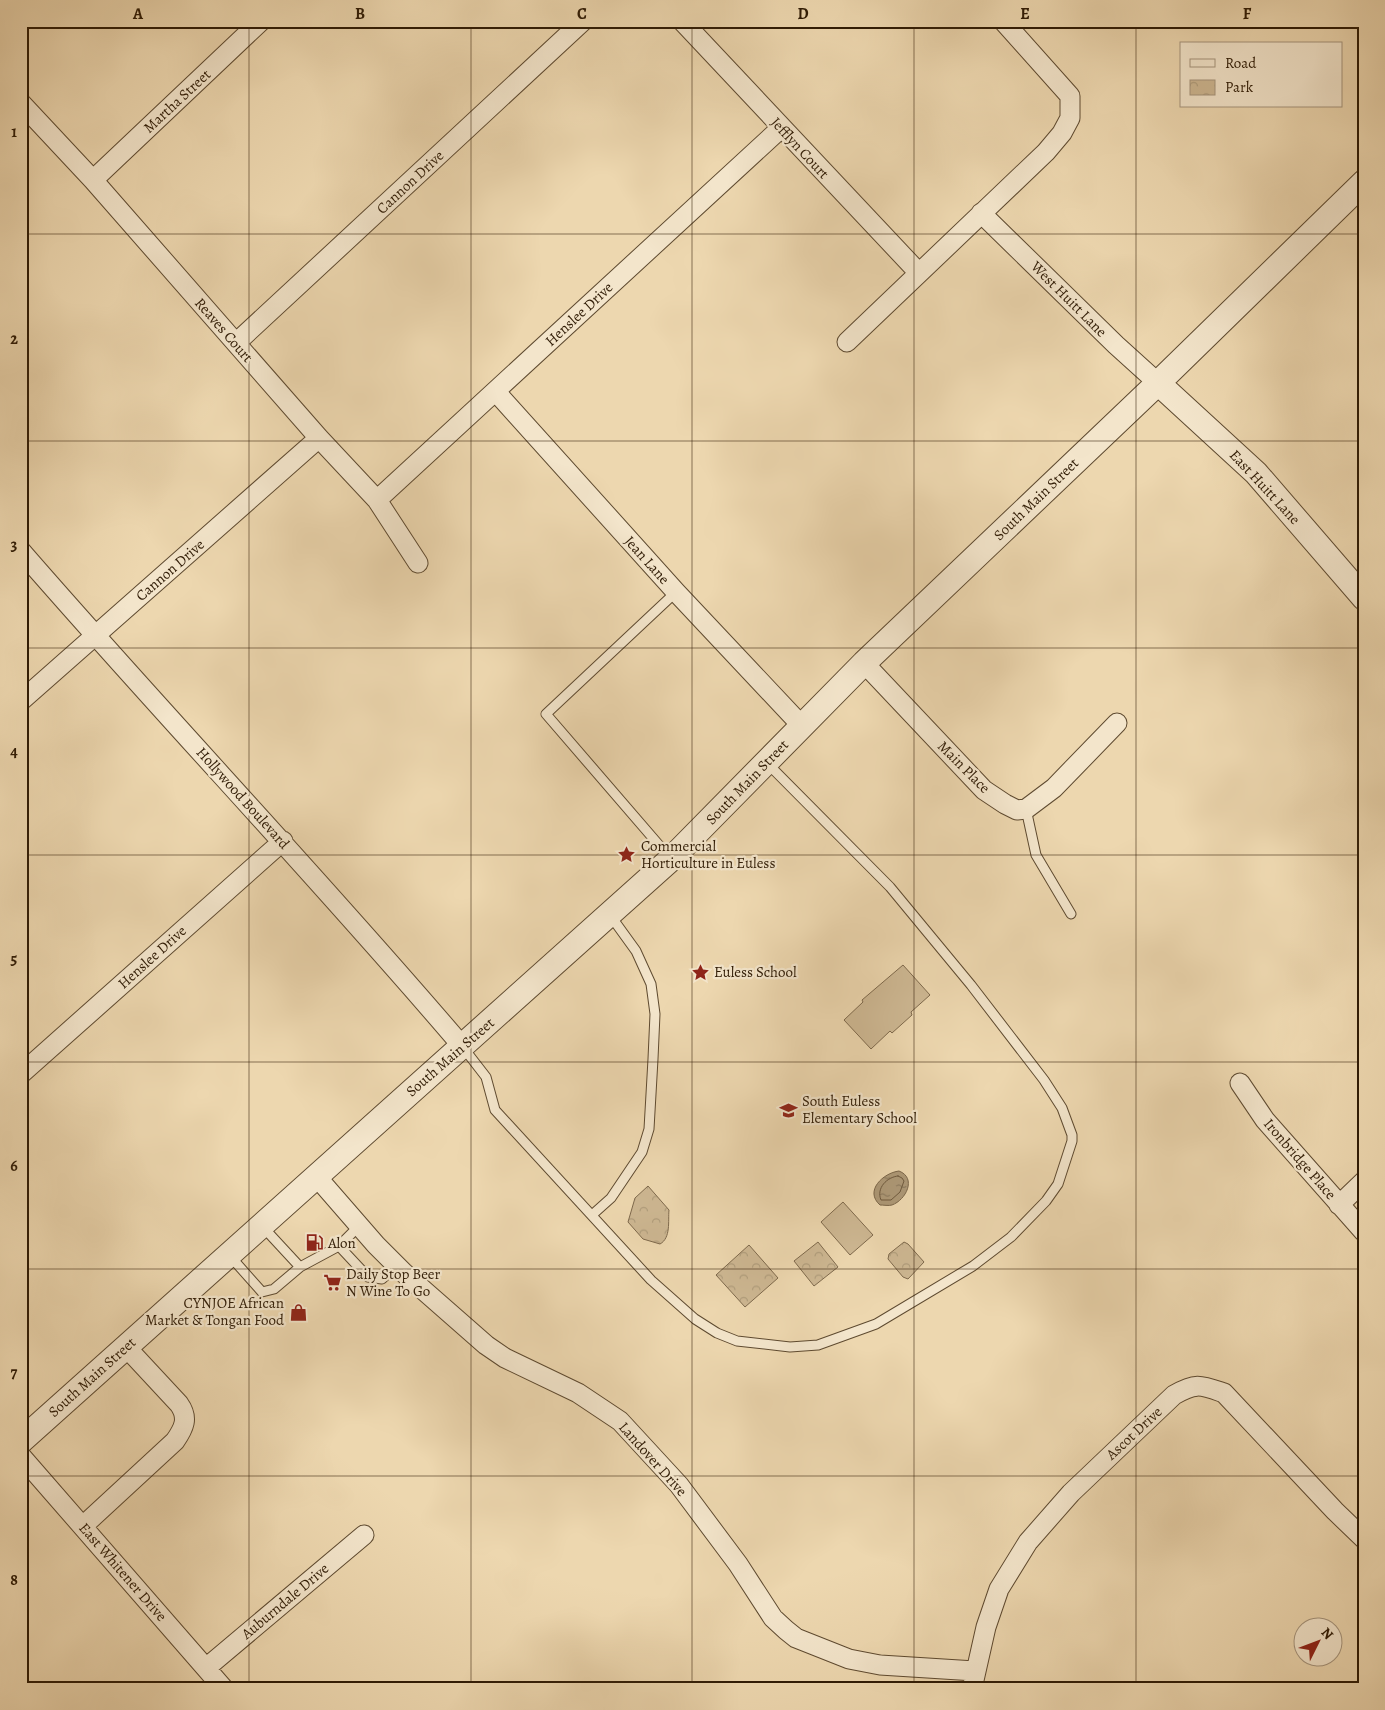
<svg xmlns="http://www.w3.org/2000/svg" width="1385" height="1710" font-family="Alegreya,serif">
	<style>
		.park { fill: url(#park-crowns); stroke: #7e694c }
		.pitch { fill: #cdb792; stroke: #7e694c }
		.water { fill: url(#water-ripples); stroke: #7a6548 }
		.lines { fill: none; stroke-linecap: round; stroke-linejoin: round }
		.shore { stroke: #6e593d; stroke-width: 1 }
		.service-casing { stroke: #5e4a30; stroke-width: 11 }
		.minor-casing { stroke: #5e4a30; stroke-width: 21 }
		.tertiary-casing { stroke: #5e4a30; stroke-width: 26 }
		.service { stroke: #f3e5cb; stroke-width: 9 }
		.minor { stroke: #f3e5cb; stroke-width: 19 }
		.tertiary { stroke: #f3e5cb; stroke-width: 24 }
		.grid { fill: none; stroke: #2f1b05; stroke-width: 1; stroke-opacity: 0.55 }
		.labels { text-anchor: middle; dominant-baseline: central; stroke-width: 4.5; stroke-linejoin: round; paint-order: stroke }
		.street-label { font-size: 15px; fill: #2f1b05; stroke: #f3e5cb }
		.poi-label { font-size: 15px; fill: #2f1b05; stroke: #f3e5cb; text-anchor: start }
		.neatline { fill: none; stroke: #2f1b05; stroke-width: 2 }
		.grid-label { font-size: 16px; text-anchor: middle; font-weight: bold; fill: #2f1b05 }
	</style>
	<defs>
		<pattern id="park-crowns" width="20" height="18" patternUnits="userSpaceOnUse" patternTransform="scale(1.25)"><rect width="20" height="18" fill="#cdb792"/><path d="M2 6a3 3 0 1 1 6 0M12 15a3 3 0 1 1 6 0" fill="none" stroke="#b09d7c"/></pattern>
		<pattern id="water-ripples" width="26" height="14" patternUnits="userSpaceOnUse" patternTransform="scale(1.25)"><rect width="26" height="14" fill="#ac9775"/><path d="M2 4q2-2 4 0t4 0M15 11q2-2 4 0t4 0" fill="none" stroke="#8c7a5e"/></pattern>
	</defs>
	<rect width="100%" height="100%" fill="#edd7af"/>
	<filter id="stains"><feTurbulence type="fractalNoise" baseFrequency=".004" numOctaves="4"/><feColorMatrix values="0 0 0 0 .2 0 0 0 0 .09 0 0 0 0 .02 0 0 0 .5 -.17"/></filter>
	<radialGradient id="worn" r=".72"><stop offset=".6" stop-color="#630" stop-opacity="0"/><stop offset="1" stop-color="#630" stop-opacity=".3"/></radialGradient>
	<path class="park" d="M 648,1186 L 669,1210 C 668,1221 671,1238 660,1244 L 643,1239 L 628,1222 L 635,1198 Z
		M 818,1242 L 838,1267 L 814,1286 L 794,1261 Z
		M 904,1242 L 908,1244 L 924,1262 L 908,1279 L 903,1277 L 888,1259 L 889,1254 Z
		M 749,1245 L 778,1278 L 745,1307 L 716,1275 Z"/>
	<path class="pitch" d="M 903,965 L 930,995 L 911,1012 L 912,1015 L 892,1033 L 890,1031 L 871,1049 L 844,1020 L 863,1002 L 862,1000 Z
		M 843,1202 L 873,1235 L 850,1255 L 821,1222 Z"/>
	<path class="water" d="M 899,1171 C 917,1178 906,1200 892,1205 C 889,1206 883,1205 880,1205 C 864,1191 883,1173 899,1171 Z"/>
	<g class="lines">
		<path class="shore" d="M 898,1176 L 902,1178 L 904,1181 L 900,1192 L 891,1200 L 881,1200 C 876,1188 887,1177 898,1176 Z"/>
		<defs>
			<path id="service" d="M 1026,809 L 1036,855 L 1071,914
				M 671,859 L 546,714 L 676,592
				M 462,1046 L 486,1077 L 495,1110 L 651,1280 L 695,1319 L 717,1333 L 737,1341 L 790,1347 L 818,1345 L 876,1324 L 973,1266 L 1011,1237 L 1046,1201 L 1058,1184 L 1072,1141 L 1072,1135 L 1062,1108 L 1044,1080 L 971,985 L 890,887 L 767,763
				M 592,1215 L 611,1198 L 642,1152 L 649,1129 L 653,1059 L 655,1014 L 651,984 L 636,951 L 610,915
				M 263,1227 L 300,1267
				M 339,1246 L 368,1277 L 382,1279 L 396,1266
				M 230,1256 L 262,1292 L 274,1289 L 300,1267 L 339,1246 L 359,1226"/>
			<path id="minor" d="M 682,21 L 919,273
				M 21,103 L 93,180 L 319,438 L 377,500 L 418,563
				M 93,180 L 261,21
				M 981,213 L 1116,345 L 1158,383
				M 847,342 L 1046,152 L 1062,133 L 1070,118 L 1070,96 L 1003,21
				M 236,343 L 583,21
				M 496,392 L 676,592 L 802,726
				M 377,500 L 781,128
				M 21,551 C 166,718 319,878 462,1046
				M 864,663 L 984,790 L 1005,804 L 1017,810 L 1026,809 L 1054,788 L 1117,723
				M 21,701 L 319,438
				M 21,1074 L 283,841
				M 1240,1083 L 1265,1120 L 1364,1232
				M 316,1176 L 376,1245 L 404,1273 L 486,1345 L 505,1358 L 578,1393 L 620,1421 L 679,1485 L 738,1564 L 773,1618 L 786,1630 L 796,1638 L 849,1659 L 880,1665 L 975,1671
				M 1339,1205 L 1364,1181
				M 21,1456 L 224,1689
				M 83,1526 L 175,1441 C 184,1428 189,1418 179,1404 L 126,1347
				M 206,1668 L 364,1535
				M 972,1689 L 986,1627 L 999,1589 L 1028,1542 L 1071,1493 L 1174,1395 C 1196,1382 1201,1385 1224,1393 L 1335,1511 L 1364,1539"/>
			<path id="tertiary" d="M 1158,383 L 1256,473 L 1364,598
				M 21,1441 L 671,859 L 864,663 L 1158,383 L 1364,182"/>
		</defs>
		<use href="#service" class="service-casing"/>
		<use href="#minor" class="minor-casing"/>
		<use href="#tertiary" class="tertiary-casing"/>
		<use href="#service" class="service"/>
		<use href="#minor" class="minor"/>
		<use href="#tertiary" class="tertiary"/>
	</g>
	<path class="grid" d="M 249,21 L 249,1689M 471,21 L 471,1689M 692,21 L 692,1689M 914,21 L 914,1689M 1136,21 L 1136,1689M 21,234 L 1364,234M 21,441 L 1364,441M 21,648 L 1364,648M 21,855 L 1364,855M 21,1062 L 1364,1062M 21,1269 L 1364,1269M 21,1476 L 1364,1476"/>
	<defs>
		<symbol id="sight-bare" viewBox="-9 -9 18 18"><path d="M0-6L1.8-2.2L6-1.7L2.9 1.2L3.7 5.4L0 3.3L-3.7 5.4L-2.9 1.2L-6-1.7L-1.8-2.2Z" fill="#8f2418" stroke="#f3e5cb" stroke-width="2.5" paint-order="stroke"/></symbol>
		<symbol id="school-bare" viewBox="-9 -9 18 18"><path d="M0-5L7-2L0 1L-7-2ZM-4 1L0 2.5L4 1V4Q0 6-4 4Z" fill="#8f2418" stroke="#f3e5cb" stroke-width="2.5" paint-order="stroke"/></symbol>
		<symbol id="fuel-bare" viewBox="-9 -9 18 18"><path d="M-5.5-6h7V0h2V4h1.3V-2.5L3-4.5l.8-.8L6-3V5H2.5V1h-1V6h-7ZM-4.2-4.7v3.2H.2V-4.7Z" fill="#8f2418" stroke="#f3e5cb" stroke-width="2.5" paint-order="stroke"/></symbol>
		<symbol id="supermarket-bare" viewBox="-9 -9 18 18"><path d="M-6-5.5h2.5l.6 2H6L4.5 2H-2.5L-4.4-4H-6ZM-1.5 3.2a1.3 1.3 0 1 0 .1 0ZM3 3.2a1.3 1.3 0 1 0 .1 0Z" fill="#8f2418" stroke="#f3e5cb" stroke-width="2.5" paint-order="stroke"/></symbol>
		<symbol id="shop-bare" viewBox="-9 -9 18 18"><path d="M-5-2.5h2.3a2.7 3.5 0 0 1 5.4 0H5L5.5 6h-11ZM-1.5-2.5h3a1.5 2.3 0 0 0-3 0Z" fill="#8f2418" stroke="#f3e5cb" stroke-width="2.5" paint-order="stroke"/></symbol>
	</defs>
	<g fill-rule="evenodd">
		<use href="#sight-bare" x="614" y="842" width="25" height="25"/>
		<use href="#sight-bare" x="688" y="960" width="25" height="25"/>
		<use href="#school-bare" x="776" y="1098" width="25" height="25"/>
		<use href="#fuel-bare" x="302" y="1230" width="25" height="25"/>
		<use href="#supermarket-bare" x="320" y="1270" width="25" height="25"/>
		<use href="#shop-bare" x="286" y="1300" width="25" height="25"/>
	</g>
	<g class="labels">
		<g class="street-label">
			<text transform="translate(177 101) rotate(-43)">Martha Street</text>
			<text transform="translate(800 148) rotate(47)">Jefflyn Court</text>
			<text transform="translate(410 182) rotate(-43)">Cannon Drive</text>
			<text transform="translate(1069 299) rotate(45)">West Huitt Lane</text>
			<text transform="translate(579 314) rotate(-43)">Henslee Drive</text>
			<text transform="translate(224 330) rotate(49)">Reaves Court</text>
			<text transform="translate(1265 487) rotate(47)">East Huitt Lane</text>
			<text transform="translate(1036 499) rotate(-44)">South Main Street</text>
			<text transform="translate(647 560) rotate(48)">Jean Lane</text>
			<text transform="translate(170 570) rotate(-41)">Cannon Drive</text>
			<text transform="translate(964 767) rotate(45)">Main Place</text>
			<text transform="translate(747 782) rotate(-46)">South Main Street</text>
			<text transform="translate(243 798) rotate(48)">Hollywood Boulevard</text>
			<text transform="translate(152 957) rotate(-42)">Henslee Drive</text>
			<text transform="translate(450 1057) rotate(-41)">South Main Street</text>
			<text transform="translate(1300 1159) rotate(49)">Ironbridge Place</text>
			<text transform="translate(92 1377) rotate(-42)">South Main Street</text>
			<text transform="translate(1134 1433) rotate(-43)">Ascot Drive</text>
			<text transform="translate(653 1459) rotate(48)">Landover Drive</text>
			<text transform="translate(123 1572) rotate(49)">East Whitener Drive</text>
			<text transform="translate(285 1601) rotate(-40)">Auburndale Drive</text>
		</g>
		<g class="poi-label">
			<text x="641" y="846">Commercial<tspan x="641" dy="17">Horticulture in Euless</tspan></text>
			<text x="714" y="972">Euless School</text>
			<text x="802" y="1101">South Euless<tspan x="802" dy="17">Elementary School</tspan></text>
			<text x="328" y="1243">Alon</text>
			<text x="346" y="1274">Daily Stop Beer<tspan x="346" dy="17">N Wine To Go</tspan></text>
			<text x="284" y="1303" text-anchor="end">CYNJOE African<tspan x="284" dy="17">Market &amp; Tongan Food</tspan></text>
		</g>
	</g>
	<rect width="1385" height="1710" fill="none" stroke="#edd7af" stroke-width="55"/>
	<rect x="1180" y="42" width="162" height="65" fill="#f3e5cb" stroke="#a5947c"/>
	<rect x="1190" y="59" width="25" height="8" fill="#f3e5cb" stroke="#a5947c"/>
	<text x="1225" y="68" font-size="15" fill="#2f1b05">Road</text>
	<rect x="1190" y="80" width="25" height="15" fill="url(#park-crowns)" stroke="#a5947c"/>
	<text x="1225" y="92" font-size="15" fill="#2f1b05">Park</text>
	<g transform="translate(1318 1642) rotate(48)"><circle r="24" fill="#f3e5cb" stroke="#a5947c"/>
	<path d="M0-4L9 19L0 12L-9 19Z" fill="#8f2418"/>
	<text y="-8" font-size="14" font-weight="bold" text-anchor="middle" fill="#2f1b05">N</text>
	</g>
	<rect x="28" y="28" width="1330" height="1654" class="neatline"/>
	<g class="grid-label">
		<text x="138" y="19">A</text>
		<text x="360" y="19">B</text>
		<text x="582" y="19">C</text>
		<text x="803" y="19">D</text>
		<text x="1025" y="19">E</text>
		<text x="1247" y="19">F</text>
		<text x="14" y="137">1</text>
		<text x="14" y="344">2</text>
		<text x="14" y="550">3</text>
		<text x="14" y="757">4</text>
		<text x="14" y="964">5</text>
		<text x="14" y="1171">6</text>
		<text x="14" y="1378">7</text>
		<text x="14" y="1585">8</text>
	</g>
	<rect width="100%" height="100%" filter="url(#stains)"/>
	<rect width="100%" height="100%" fill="url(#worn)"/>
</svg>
